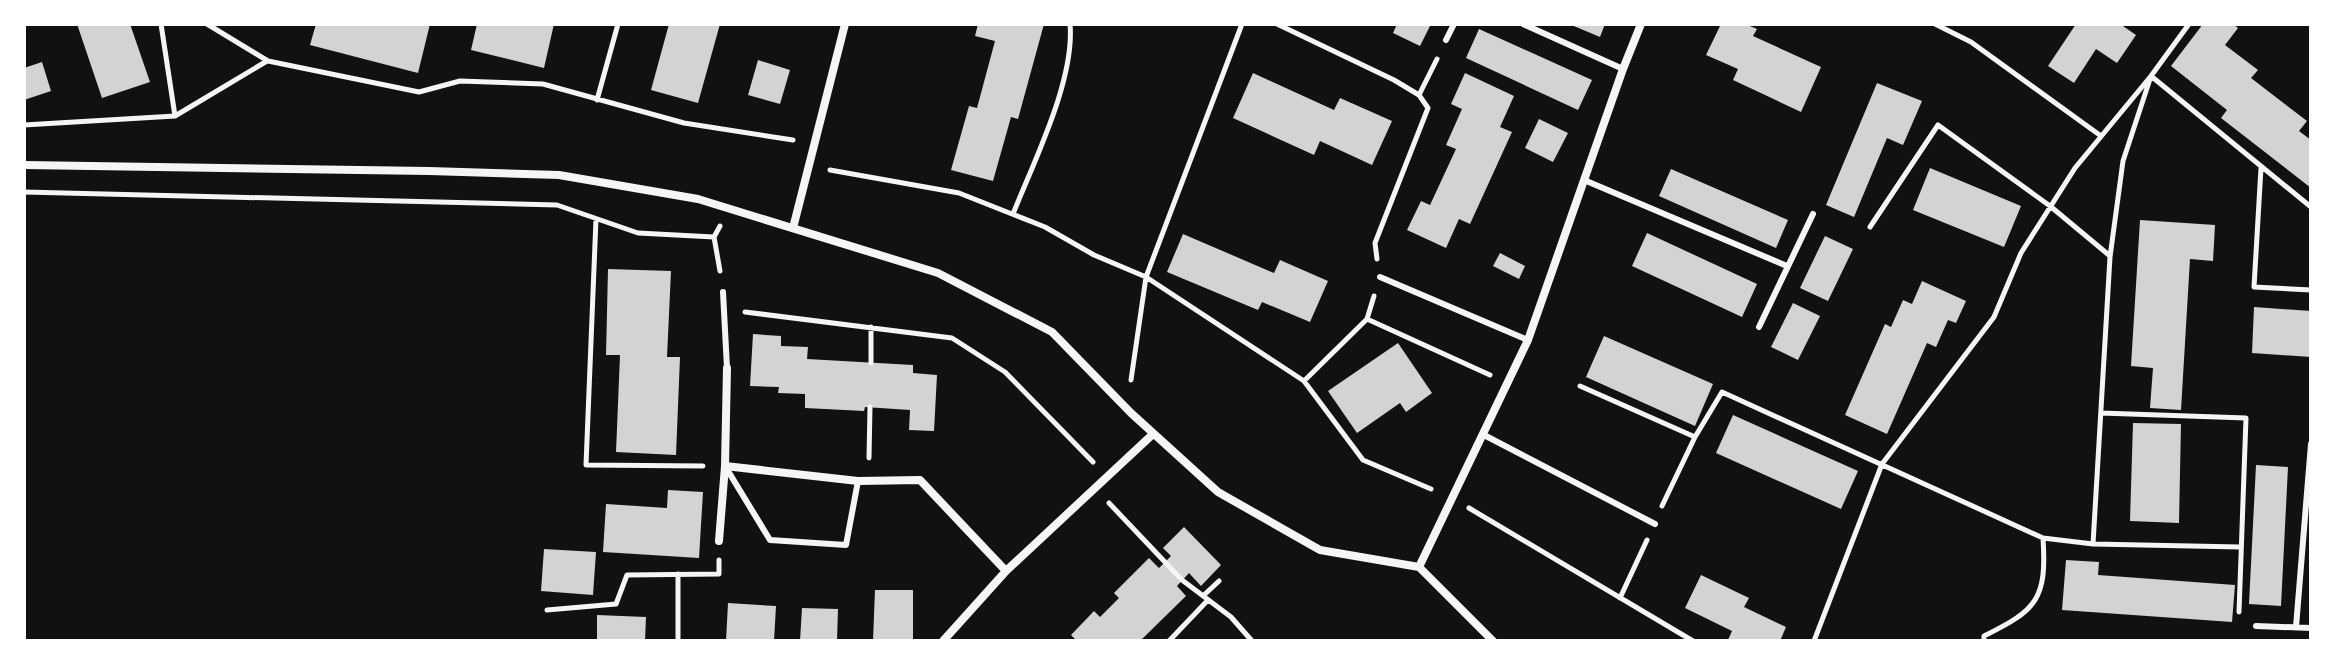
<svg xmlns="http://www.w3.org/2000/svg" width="2335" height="665" font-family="'PT Sans Narrow',sans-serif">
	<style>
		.building { fill: #d3d3d3 }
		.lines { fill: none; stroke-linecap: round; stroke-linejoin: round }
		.path { stroke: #f5f5f5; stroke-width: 5 }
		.service { stroke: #f5f5f5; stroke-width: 6 }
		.minor { stroke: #f5f5f5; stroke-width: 8 }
	</style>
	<rect width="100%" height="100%" fill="#111"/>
	<path class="building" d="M 77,24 L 130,24 L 150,82 L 102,98 Z
		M 316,24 L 430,24 L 418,73 L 310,45 Z
		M 477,24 L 554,24 L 544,68 L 471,50 Z
		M 669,24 L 720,24 L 698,103 L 651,90 Z
		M 978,24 L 1044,24 L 1018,119 L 1011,117 L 993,181 L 951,170 L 969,106 L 977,108 L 995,41 L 975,36 Z
		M 1397,24 L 1431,24 L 1420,46 L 1393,33 Z
		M 1569,24 L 1605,24 L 1600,37 Z
		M 1721,24 L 1745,24 L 1757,29 L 1753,36 L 1821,67 L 1801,112 L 1733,80 L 1738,69 L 1706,55 Z
		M 2076,24 L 2120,24 L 2136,35 L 2117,63 L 2096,49 L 2074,83 L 2048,66 Z
		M 2203,24 L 2233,24 L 2238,28 L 2225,45 L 2258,70 L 2251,78 L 2307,121 L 2299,131 L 2311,140 L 2311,188 L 2221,118 L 2227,110 L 2171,66 Z
		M 1479,29 L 1592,80 L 1578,110 L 1466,58 Z
		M 758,60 L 790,70 L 780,104 L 748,95 Z
		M 42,62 L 51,91 L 24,100 L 24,68 Z
		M 1253,73 L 1334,110 L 1340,98 L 1392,121 L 1372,165 L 1320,141 L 1314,155 L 1233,118 Z
		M 1465,73 L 1514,96 L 1500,127 L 1512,132 L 1470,224 L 1459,219 L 1446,248 L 1407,230 L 1421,201 L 1430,205 L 1456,149 L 1446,145 L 1462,109 L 1451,104 Z
		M 1877,83 L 1922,101 L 1903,145 L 1887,138 L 1854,217 L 1826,205 Z
		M 1539,119 L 1568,133 L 1553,162 L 1525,148 Z
		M 1930,168 L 2021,206 L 2004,247 L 1913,210 Z
		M 1671,169 L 1788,220 L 1776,248 L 1659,196 Z
		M 2140,220 L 2215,225 L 2213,261 L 2190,259 L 2181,410 L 2150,408 L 2153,368 L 2131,366 Z
		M 1647,233 L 1757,284 L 1742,317 L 1632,266 Z
		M 1183,234 L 1274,273 L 1280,260 L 1328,281 L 1310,322 L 1262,302 L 1258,310 L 1167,272 Z
		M 1825,236 L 1853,249 L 1828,301 L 1800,288 Z
		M 1500,253 L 1525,266 L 1519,279 L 1493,266 Z
		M 608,269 L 671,271 L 667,357 L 680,357 L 676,455 L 616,452 L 620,355 L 606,355 Z
		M 1922,281 L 1966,301 L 1956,323 L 1948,320 L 1936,347 L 1927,343 L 1887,434 L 1845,415 L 1885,324 L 1891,327 L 1903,300 L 1912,304 Z
		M 1793,303 L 1820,316 L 1798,360 L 1771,347 Z
		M 2254,307 L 2311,311 L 2311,357 L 2252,353 Z
		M 753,334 L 781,336 L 781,346 L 808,347 L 807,359 L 913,365 L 913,373 L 937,375 L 934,431 L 909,430 L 910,410 L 865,407 L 864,411 L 805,408 L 805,394 L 778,393 L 779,387 L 750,386 Z
		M 1604,336 L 1713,384 L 1695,426 L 1586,377 Z
		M 1398,343 L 1432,393 L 1406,412 L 1400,403 L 1357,433 L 1328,391 Z
		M 1733,415 L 1858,471 L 1841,509 L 1716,453 Z
		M 2133,423 L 2181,424 L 2179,523 L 2130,521 Z
		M 2256,465 L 2288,467 L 2281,606 L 2249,604 Z
		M 668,490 L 703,492 L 699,558 L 603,552 L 606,504 L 667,508 Z
		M 1184,527 L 1221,565 L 1201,586 L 1189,573 L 1177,586 L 1186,596 L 1140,641 L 1077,641 L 1071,635 L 1094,611 L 1100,617 L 1119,598 L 1114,593 L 1149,558 L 1159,568 L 1171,556 L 1163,548 Z
		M 544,549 L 596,552 L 593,595 L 541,591 Z
		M 2066,560 L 2099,562 L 2098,575 L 2235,585 L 2232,622 L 2062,610 Z
		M 1701,575 L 1749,598 L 1744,607 L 1786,627 L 1780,641 L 1730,641 L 1728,640 L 1732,631 L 1685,608 Z
		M 875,590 L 913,590 L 913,641 L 873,641 Z
		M 728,603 L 776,606 L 774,641 L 726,641 Z
		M 802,608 L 838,609 L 837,641 L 800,641 Z
		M 597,615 L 646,617 L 645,641 L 597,641 Z"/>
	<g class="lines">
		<path class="path" d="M 161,24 L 175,116
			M 207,24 L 268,61 L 419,92 L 460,81 L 543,84 L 684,123 L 793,140
			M 1277,24 L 1394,80 L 1419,95
			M 1935,24 L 1971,42 L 2101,136
			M 597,100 L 618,24
			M 24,125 L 175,116 L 267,61
			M 2261,168 L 2254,287 L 2311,290
			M 830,170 L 959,193 L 1045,227 L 1094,255 L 1146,277 L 1304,381 L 1363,460 L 1431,489
			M 24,192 L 557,205 L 638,233 L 714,237 L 720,226
			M 1013,214 C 1034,161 1075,80 1070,24
			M 596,219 L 586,465 L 703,466
			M 1870,227 L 1938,125 L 2050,206 L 2110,256
			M 714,237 L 720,271
			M 1377,259 L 1375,243 L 1428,108 L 1419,95 L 1437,59
			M 745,312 L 952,338 L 1005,372 L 1093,462
			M 1367,319 L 1374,296
			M 871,327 L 871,363
			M 1131,380 L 1146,277 L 1242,24
			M 1304,381 L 1367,319 L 1490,375
			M 1580,386 L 1695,437
			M 2101,413 L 2246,418 L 2239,612
			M 869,458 L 870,407
			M 1109,503 L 1182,580 L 1231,617 L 1252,641
			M 1662,506 L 1695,437 L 1722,392 L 2043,538 L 2093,544 L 2240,547
			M 1469,508 L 1693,641
			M 2093,544 L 2110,257 L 2123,161 L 2151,76 L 2311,207
			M 1203,596 L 1219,581
			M 1620,598 L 1647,540
			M 547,610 L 616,604 L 627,575 L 719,574 L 719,560
			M 678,641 L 678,574
			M 1169,641 L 1208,600
			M 1814,641 L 1882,464 L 1994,317 L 2021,253 L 2075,168 L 2151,76 L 2189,24
			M 1984,641 L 1984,636 C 2037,610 2047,599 2043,538"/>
		<path class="service" d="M 1523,24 L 1623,69
			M 1446,40 L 1454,24
			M 1584,180 L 1787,266
			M 1380,277 L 1528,340
			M 723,292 L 727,368
			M 1759,327 L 1813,214
			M 1484,435 L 1655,524
			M 725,466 L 770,540 L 846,545 L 858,481
			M 2256,626 L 2311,628
			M 2296,627 L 2311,444"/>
		<path class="minor" d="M 24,165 L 429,171 L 559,175 L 698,199 L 938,273 L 1052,332 L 1131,413 L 1218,492 L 1320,550 L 1419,567 L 1493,641
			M 793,228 L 845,24
			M 725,466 L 858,481 L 920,480 L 1006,571
			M 719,541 L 725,466 L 727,368
			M 1419,567 L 1528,340 L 1623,69 L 1641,24
			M 943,641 L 1006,571 L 1153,434"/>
	</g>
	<rect width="2335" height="665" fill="none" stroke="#ffffff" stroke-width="52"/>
</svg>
